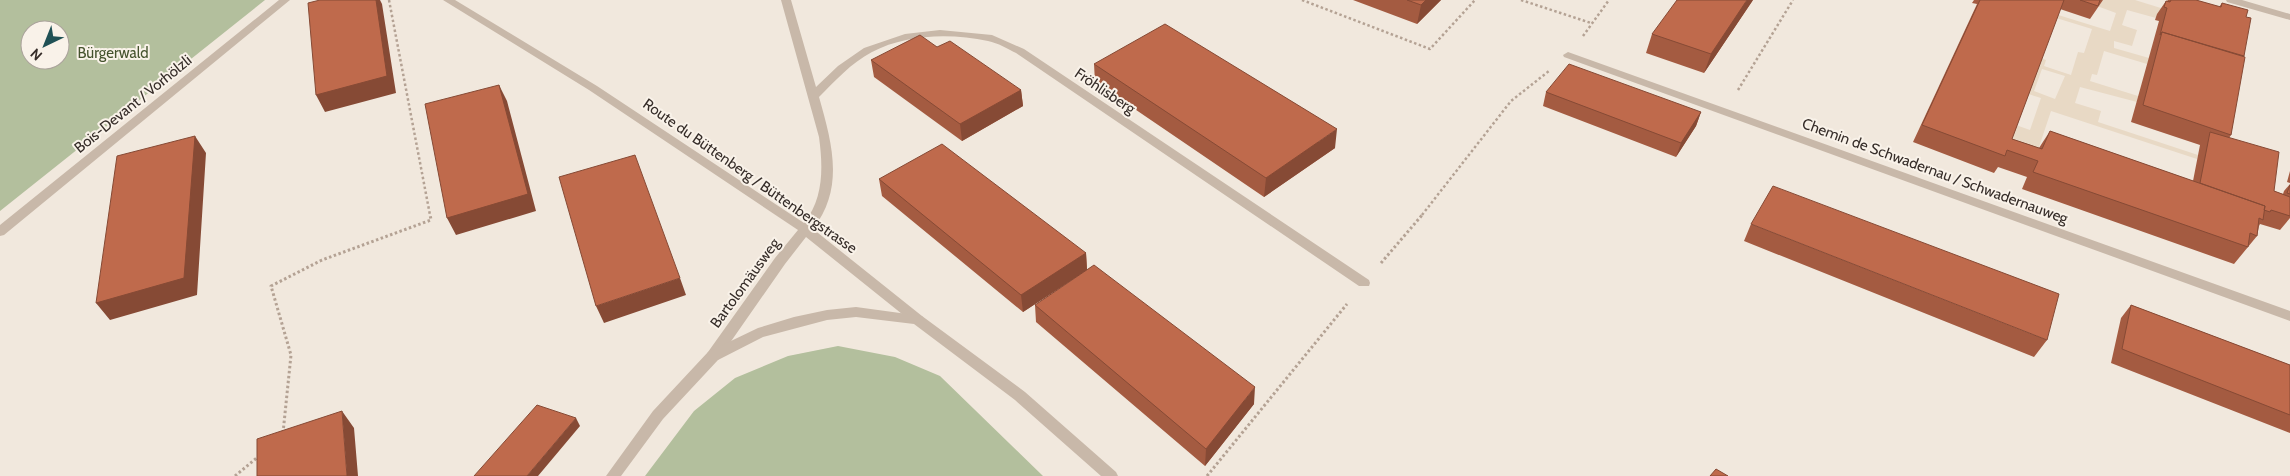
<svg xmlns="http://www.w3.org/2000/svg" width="2290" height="476" font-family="Cabin,sans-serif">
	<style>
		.green { fill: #b3bf9d; fill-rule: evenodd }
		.plaza { fill: #e8d9c5; fill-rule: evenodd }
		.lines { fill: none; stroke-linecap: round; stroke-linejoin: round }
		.path-far1 { stroke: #b4a294; stroke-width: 2.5; stroke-dasharray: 2.5 2.5; stroke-linecap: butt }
		.path { stroke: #b4a294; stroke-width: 3; stroke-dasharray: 2.5 2.5; stroke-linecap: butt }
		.minor { fill: #c8b8a9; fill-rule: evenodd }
		.tertiary { fill: #c8b8a9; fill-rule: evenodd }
		.wall { fill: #a45b41 }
		.shaded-wall { fill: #864a35 }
		.building { fill: #bf6a4c; stroke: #864a35 }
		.labels { text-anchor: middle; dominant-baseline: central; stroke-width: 4; stroke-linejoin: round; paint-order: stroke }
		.park-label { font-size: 15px; fill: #45532e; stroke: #f9f2e9 }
		.street-label { font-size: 15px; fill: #362d29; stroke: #f9f2e9 }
	</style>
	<rect width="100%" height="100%" fill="#f1e8dd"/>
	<path class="green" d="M 0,0 L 265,0 L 0,211 ZM 30,30 L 60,30 L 60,60 L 30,60 Z
		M 838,346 L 895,357 L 940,376 L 1043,476 L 645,476 L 694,411 L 735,378 L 788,356 Z"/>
	<path class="plaza" d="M 2100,0 L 2135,0 L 2164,9 L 2156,18 L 2127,10 L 2122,25 L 2137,30 L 2132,46 L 2114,41 L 2114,48 L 2149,58 L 2147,64 L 2104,51 L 2097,75 L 2092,74 L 2090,81 L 2138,96 L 2137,102 L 2080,87 L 2075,103 L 2101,111 L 2098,122 L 2198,155 L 2197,159 L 2051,111 L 2038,150 L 2005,145 L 2013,124 L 2030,130 L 2041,98 L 2025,93 L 2038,57 L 2046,60 L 2044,66 L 2071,75 L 2078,52 L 2084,53 L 2092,29 L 2053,17 L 2055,14 L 2110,31 L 2116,13 L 2097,6 ZM 2042,69 L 2065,76 L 2055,99 L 2034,91 Z"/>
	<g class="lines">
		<path class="path-far1" d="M 389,0 L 430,215
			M 1302,0 L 1430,49 L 1475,0
			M 1521,0 L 1591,23
			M 1583,36 L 1609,0
			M 1738,90 L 1793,0
			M 1422,215 L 1511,101 L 1549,71"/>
		<path class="path" d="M 1381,263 L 1423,214
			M 283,433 L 291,355 L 271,286 L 322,260 L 431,220 L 430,214
			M 235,476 L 259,456
			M 1207,476 L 1347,304"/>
		<path class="minor" d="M 279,0 L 290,0 L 4,235 L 0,236 L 0,225 Z
			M 443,0 L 455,0 L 597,86 L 804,223 C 824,198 823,167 819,137 L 781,0 L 791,0 L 816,87 L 838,66 L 864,48 L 905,34 L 940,30 L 992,35 L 1024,49 L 1369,280 L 1370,283 L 1369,286 L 1359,286 L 1016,53 C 1008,49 998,43 988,41 C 951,33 906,34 872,52 C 851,63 835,81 819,97 C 832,143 845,188 813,229 L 922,316 L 924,319 L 922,322 L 912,322 L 806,237 L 785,264 L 718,360 L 708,360 L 706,356 L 708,352 L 775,258 L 798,230 L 589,90 Z
			M 2226,0 L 2242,0 L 2290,14 L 2290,20 L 2227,2 Z
			M 1568,52 L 2290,311 L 2290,321 L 1564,57 L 1563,55 Z"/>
		<path class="tertiary" d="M 856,307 L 922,316 L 1025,392 L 1116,472 L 1118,476 L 1101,476 L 1015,400 L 914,324 L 856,317 L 827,320 L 763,337 L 718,360 L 663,419 L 621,476 L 606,476 L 653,411 L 708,352 L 758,328 L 794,317 L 827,310 Z"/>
	</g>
	<path class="wall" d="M 1353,0 L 1441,0 L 1417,24 Z
		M 1753,0 L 1704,73 L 1646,53 L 1652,34 Z
		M 1974,0 L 2103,0 L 2090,19 L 2060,9 L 2012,139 L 2039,148 L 2050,131 L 2193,181 L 2200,145 L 2131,122 L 2159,21 L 2155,20 L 2157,14 L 2166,1 L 2167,1 L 2168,0 L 2196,0 L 2219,7 L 2222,3 L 2246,17 L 2244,56 L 2231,135 L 2229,138 L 2274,191 L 2283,194 L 2284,191 L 2290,184 L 2290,218 L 2280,230 L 2260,224 L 2259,226 L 2257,236 L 2234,264 L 2022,189 L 2027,177 L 1998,167 L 1994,173 L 1913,142 L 1977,4 L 1972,3 Z
		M 937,47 L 1021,90 L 1023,106 L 962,141 L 874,77 L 871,60 Z
		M 1094,64 L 1335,148 L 1264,197 L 1095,82 Z
		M 1546,92 L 1701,112 L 1696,126 L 1676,157 L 1543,106 Z
		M 2290,171 L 2290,183 L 2287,182 Z
		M 879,179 L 1086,253 L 1087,270 L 1023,312 L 882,196 Z
		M 1751,224 L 2047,340 L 2034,357 L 1744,241 Z
		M 1035,305 L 1254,404 L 1205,466 L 1036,322 Z
		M 2131,305 L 2290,365 L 2290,433 L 2111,363 L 2121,318 Z"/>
	<path class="shaded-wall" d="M 376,0 L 380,0 L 382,4 L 396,93 L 325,112 L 316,95 Z
		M 1426,0 L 1441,0 L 1417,24 L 1421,5 Z
		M 1747,0 L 1753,0 L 1704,73 L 1711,54 Z
		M 499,85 L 507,101 L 536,211 L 456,235 L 447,218 Z
		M 1021,90 L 1023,106 L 962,141 L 960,124 Z
		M 1701,112 L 1696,126 L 1676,157 L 1681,143 Z
		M 1337,129 L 1335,148 L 1264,197 L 1266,178 Z
		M 195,136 L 206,153 L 197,295 L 110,320 L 96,303 Z
		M 1086,253 L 1087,270 L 1023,312 L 1021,295 Z
		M 680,278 L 686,295 L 604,323 L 596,306 Z
		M 1255,387 L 1254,404 L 1205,466 L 1206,449 Z
		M 342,411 L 354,428 L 358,476 L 347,476 Z
		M 576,418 L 580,426 L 538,476 L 527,476 Z"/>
	<path class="building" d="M 320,0 L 376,0 L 387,76 L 316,95 L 308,3 Z
		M 1407,0 L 1426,0 L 1421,5 Z
		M 1677,0 L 1747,0 L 1711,54 L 1652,34 Z
		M 1980,0 L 2064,0 L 2012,139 L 2042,149 L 2050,131 L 2265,206 L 2263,220 L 2259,218 L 2257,236 L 2250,233 L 2248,247 L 2033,172 L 2038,161 L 2007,150 L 2005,156 L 1922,125 Z
		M 2080,0 L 2100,0 L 2098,6 Z
		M 2171,0 L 2196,0 L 2221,7 L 2222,3 L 2248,10 L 2246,17 L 2251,18 L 2244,56 L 2162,32 L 2160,35 L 2167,8 L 2164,7 L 2166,1 L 2170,2 Z
		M 1165,24 L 1337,129 L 1266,178 L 1094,64 Z
		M 2162,32 L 2245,57 L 2231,135 L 2143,105 Z
		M 920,35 L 937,47 L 950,41 L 1021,90 L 960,124 L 871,60 Z
		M 1569,64 L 1701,112 L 1681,143 L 1546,92 Z
		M 499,85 L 528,194 L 447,218 L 425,104 Z
		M 2210,132 L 2279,152 L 2274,191 L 2290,197 L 2290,216 L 2271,210 L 2270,212 L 2264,210 L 2265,206 L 2200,183 Z
		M 195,136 L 184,278 L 96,303 L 117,156 Z
		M 942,144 L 1086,253 L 1021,295 L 879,179 Z
		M 635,155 L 680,278 L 596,306 L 559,177 Z
		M 2290,185 L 2290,194 L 2287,193 Z
		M 1773,186 L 2059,294 L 2047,340 L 1751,224 Z
		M 1094,265 L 1255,387 L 1206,449 L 1035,305 Z
		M 2131,305 L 2290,365 L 2290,415 L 2122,349 Z
		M 537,405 L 576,418 L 527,476 L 474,476 Z
		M 342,411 L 347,476 L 257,476 L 257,439 Z
		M 1716,469 L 1728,476 L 1710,476 Z"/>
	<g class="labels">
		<g class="park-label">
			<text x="113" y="53">Bürgerwald</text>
		</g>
		<g class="street-label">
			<text transform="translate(1105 91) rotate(34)">Fröhlisberg</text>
			<text transform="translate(133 104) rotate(-39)">Bois-Devant / Vorhölzli</text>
			<text transform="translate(1935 171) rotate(20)">Chemin de Schwadernau / Schwadernauweg</text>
			<text transform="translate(750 176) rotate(35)">Route du Büttenberg / Büttenbergstrasse</text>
			<text transform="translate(745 283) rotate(-54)">Bartolomäusweg</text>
		</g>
	</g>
	<g transform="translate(45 45) rotate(223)"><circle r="24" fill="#f9f2e9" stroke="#aba39c"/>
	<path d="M0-4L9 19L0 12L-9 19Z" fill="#205155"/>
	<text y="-8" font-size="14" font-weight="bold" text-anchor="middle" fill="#362d29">N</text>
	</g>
</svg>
